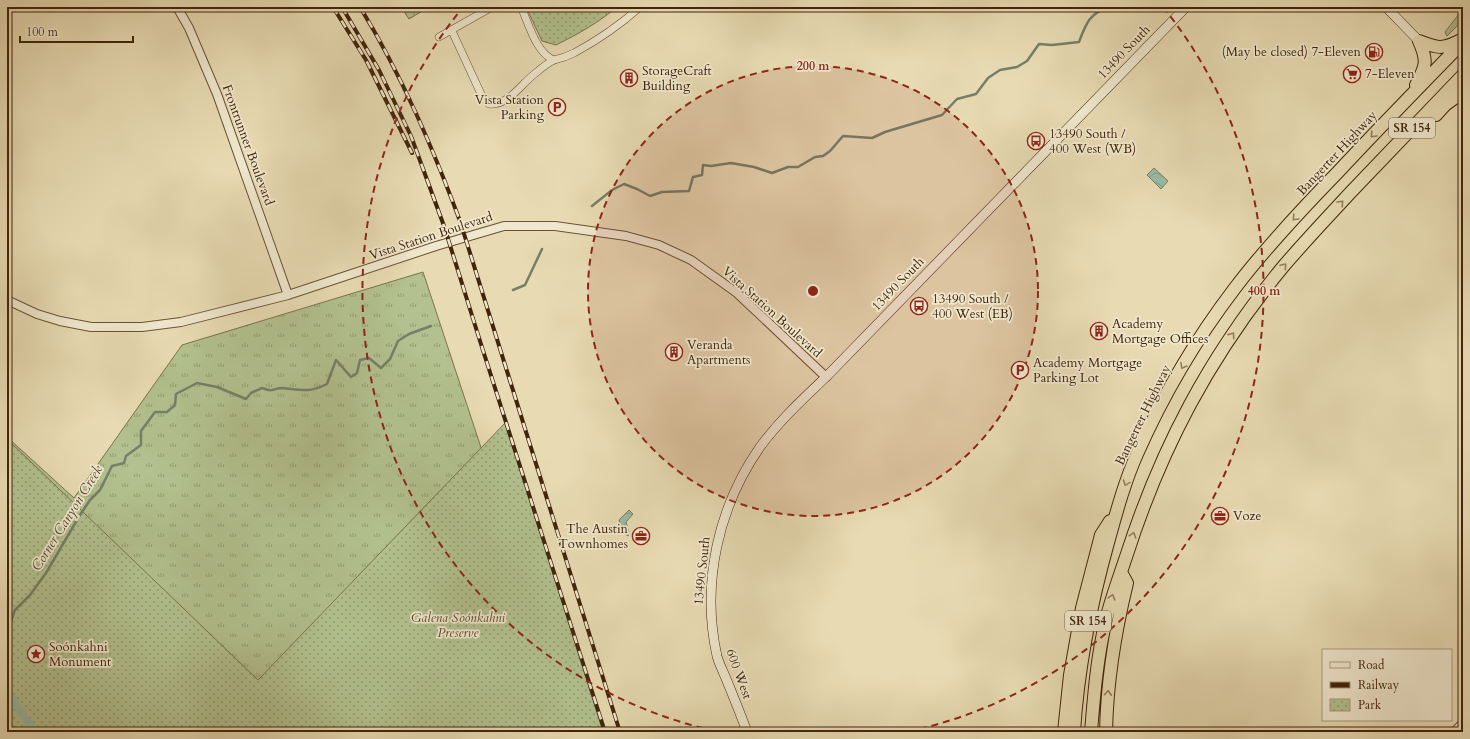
<svg xmlns="http://www.w3.org/2000/svg" width="1470" height="739" font-family="Cardo,serif">
	<style>
		.grass { fill: url(#grass-tufts); stroke: #7a734d }
		.park { fill: url(#park-dots); stroke: #7a734d }
		.water { fill: url(#water-waves); stroke: #758069 }
		.lines { fill: none; stroke-linecap: round; stroke-linejoin: round }
		.stream { stroke: #758069; stroke-width: 2.5 }
		.canal { stroke: #98bca8; stroke-width: 8 }
		.minor-casing { stroke: #6b5235; stroke-width: 8 }
		.tertiary-casing { stroke: #6b5235; stroke-width: 10 }
		.secondary-casing { stroke: #41250b; stroke-width: 10 }
		.motorway-casing { stroke: #41250b; stroke-width: 14 }
		.minor { stroke: #f0e8ce; stroke-width: 7 }
		.tertiary { stroke: #f0e8ce; stroke-width: 8 }
		.secondary { stroke: #f0e8ce; stroke-width: 9 }
		.motorway { stroke: #e8dbb3; stroke-width: 12 }
		.rail-casing { stroke: #41250b; stroke-width: 4 }
		.rail { stroke: #f0e8ce; stroke-width: 2.5; stroke-dasharray: 8; stroke-linecap: butt }
		.oneway { stroke: #94805f }
		.ring { fill: none; stroke: #8f2418; stroke-width: 2; stroke-dasharray: 7 5 }
		.labels { text-anchor: middle; dominant-baseline: central; stroke-width: 3.5; stroke-linejoin: round; paint-order: stroke }
		.shield { fill: #f0e8ce; stroke: #766046; stroke-width: 1 }
		.shield-label { font-size: 12px; font-weight: bold; fill: #41250b }
		.street-label { font-size: 13px; fill: #41250b; stroke: #f0e8ce }
		.poi-label { font-size: 13px; fill: #41250b; stroke: #f0e8ce; text-anchor: start }
		.park-label { font-size: 13px; font-style: italic; fill: #5d4c2c; stroke: #f0e8ce }
		.water-label { font-size: 14px; font-style: italic; fill: #574b32; stroke: #f0e8ce }
		.centre { fill: #8f2418; stroke: #f0e8ce; stroke-width: 2 }
		.ring-label { font-size: 12px; text-anchor: middle; font-weight: bold; fill: #8f2418; stroke: #f0e8ce; stroke-width: 3.5; stroke-linejoin: round; paint-order: stroke }
	</style>
	<defs>
		<pattern id="grass-tufts" width="24" height="20" patternUnits="userSpaceOnUse"><rect width="24" height="20" fill="#b2c18f"/><path d="M3 7l-1-3M5 7V3M7 7l1-3M15 17l-1-3M17 17v-4M19 17l1-3" fill="none" stroke="#929d73"/></pattern>
		<pattern id="park-dots" width="8" height="8" patternUnits="userSpaceOnUse"><rect width="8" height="8" fill="#b2c18f"/><path d="M2 2h.1M6 6h.1" fill="none" stroke="#929d73" stroke-width="1.8" stroke-linecap="round"/></pattern>
		<pattern id="water-waves" width="16" height="10" patternUnits="userSpaceOnUse"><rect width="16" height="10" fill="#98bca8"/><path d="M0 5q4-4 8 0t8 0" fill="none" stroke="#84a18f"/></pattern>
	</defs>
	<rect width="100%" height="100%" fill="#e8dbb3"/>
	<filter id="stains"><feTurbulence type="fractalNoise" baseFrequency=".005" numOctaves="4"/><feColorMatrix values="0 0 0 0 .2 0 0 0 0 .09 0 0 0 0 .02 0 0 0 .5 -.17"/></filter>
	<radialGradient id="worn" r=".72"><stop offset=".6" stop-color="#630" stop-opacity="0"/><stop offset="1" stop-color="#630" stop-opacity=".3"/></radialGradient>
	<path class="grass" d="M 1463,9 L 1463,20 L 1447,36 L 1445,32 Z
		M 423,272 L 575,732 L 7,732 L 7,437 L 74,498 L 182,345 Z"/>
	<path class="park" d="M 401,7 L 429,7 L 409,19 Z
		M 526,7 L 617,7 C 598,23 578,34 556,45 L 542,41 Z
		M 506,422 L 603,732 L 7,732 L 7,439 L 258,680 Z"/>
	<path class="water" d="M 1154,168 L 1168,181 L 1161,189 L 1147,175 Z
		M 629,510 L 633,514 L 626,522 L 629,533 L 628,536 L 623,533 L 619,520 Z"/>
	<g class="lines">
		<path class="stream" d="M 592,206 L 612,190 L 624,184 L 637,189 L 650,196 L 662,192 L 689,191 L 693,177 L 702,175 L 703,165 L 711,166 L 731,163 L 754,167 L 772,173 L 788,167 L 798,167 L 815,157 L 823,156 L 830,151 L 843,136 L 872,138 L 885,132 L 942,115 L 957,99 L 976,94 L 988,78 L 1000,70 L 1017,67 L 1027,61 L 1039,44 L 1052,45 L 1079,42 C 1086,23 1090,12 1111,7
			M 513,290 L 525,285 L 542,249
			M 10,624 L 15,610 L 30,595 L 46,573 L 80,515 L 90,500 L 100,490 L 112,466 L 124,463 L 126,456 L 141,445 L 141,431 L 155,412 L 167,412 L 175,405 L 176,394 L 197,383 L 217,387 L 246,399 L 251,393 L 262,388 C 275,393 272,388 283,388 C 302,390 309,393 327,384 L 336,360 L 351,377 L 357,373 L 360,360 L 369,358 L 381,368 L 390,359 L 398,341 L 409,334 L 431,326"/>
		<path class="canal" d="M 7,692 L 35,732"/>
		<defs>
			<path id="minor" d="M 521,7 C 529,24 536,53 554,60
				M 452,31 L 481,94 L 489,104 C 507,106 520,86 532,76 C 538,71 547,63 554,60 C 563,58 566,57 574,53 C 598,40 620,25 640,7
				M 439,37 L 492,7"/>
			<path id="tertiary" d="M 177,7 L 189,28 L 217,94 L 288,295
				M 7,300 L 37,314 L 60,321 L 91,327 L 142,327 L 181,322 L 288,295 L 436,246 L 504,226 L 555,226 L 626,236 L 659,245 L 691,260 L 737,293 L 826,377
				M 1454,732 L 1463,723"/>
			<path id="secondary" d="M 1386,7 L 1419,41
				M 747,732 C 741,715 734,698 727,681 C 724,673 719,664 717,656 C 701,584 718,507 760,447 C 779,421 803,399 826,377 L 1186,7"/>
			<path id="motorway" d="M 1419,41 C 1437,48 1442,50 1461,40
				M 1416,85 C 1426,66 1428,61 1419,41
				M 1436,115 L 1445,105 L 1460,94 L 1463,95
				M 1064,732 L 1070,675 L 1082,608 L 1101,535 L 1110,521
				M 1074,732 C 1078,666 1091,603 1109,539 C 1117,510 1125,481 1137,454 C 1163,395 1196,339 1235,288 C 1266,247 1302,209 1338,172 C 1379,128 1421,85 1463,42
				M 1091,732 C 1094,695 1097,657 1106,620 C 1111,599 1119,578 1126,557 C 1161,448 1209,357 1282,268 C 1304,242 1327,218 1350,193 C 1387,154 1425,115 1463,75
				M 1106,732 C 1107,681 1115,632 1127,583 L 1121,572"/>
		</defs>
		<use href="#minor" class="minor-casing"/>
		<use href="#tertiary" class="tertiary-casing"/>
		<use href="#secondary" class="secondary-casing"/>
		<use href="#motorway" class="motorway-casing"/>
		<use href="#minor" class="minor"/>
		<use href="#tertiary" class="tertiary"/>
		<use href="#secondary" class="secondary"/>
		<use href="#motorway" class="motorway"/>
		<defs>
			<path id="rail" d="M 333,7 L 366,60 L 412,153
				M 342,7 L 379,70 L 411,136 L 444,226 L 480,341 L 605,732
				M 360,7 C 402,76 432,146 460,221 L 620,732"/>
		</defs>
		<use href="#rail" class="rail-casing"/>
		<use href="#rail" class="rail"/>
	</g>
	<defs><path id="oneway-chevron" d="M-2-3.5L2.5 0L-2 3.5" fill="none" stroke-width="1.6" stroke-linecap="round" stroke-linejoin="round"/></defs>
	<g class="oneway">
		<use href="#oneway-chevron" transform="translate(1373 135) rotate(133)"/>
		<use href="#oneway-chevron" transform="translate(1341 203) rotate(-47)"/>
		<use href="#oneway-chevron" transform="translate(1295 218) rotate(133)"/>
		<use href="#oneway-chevron" transform="translate(1284 266) rotate(-50)"/>
		<use href="#oneway-chevron" transform="translate(1232 335) rotate(-55)"/>
		<use href="#oneway-chevron" transform="translate(1183 366) rotate(120)"/>
		<use href="#oneway-chevron" transform="translate(1126 483) rotate(110)"/>
		<use href="#oneway-chevron" transform="translate(1133 535) rotate(-72)"/>
		<use href="#oneway-chevron" transform="translate(1112 597) rotate(-74)"/>
		<use href="#oneway-chevron" transform="translate(1108 693) rotate(-86)"/>
	</g>
	<circle cx="813" cy="291" r="225" fill="#8f2418" fill-opacity=".12"/>
	<g class="ring">
		<circle cx="813" cy="291" r="225"/>
		<path d="M715 731A451 451 0 0 1 463 7M1163 7A451 451 0 0 1 911 731"/>
	</g>
	<defs>
		<symbol id="fuel-ring" viewBox="-11 -11 22 22"><circle r="9.5" fill="#f0e8ce" stroke="#8f2418" stroke-width="1.5"/><path d="M-5.5-6h7V0h2V4h1.3V-2.5L3-4.5l.8-.8L6-3V5H2.5V1h-1V6h-7ZM-4.2-4.7v3.2H.2V-4.7Z" fill="#8f2418"/></symbol>
		<symbol id="supermarket-ring" viewBox="-11 -11 22 22"><circle r="9.5" fill="#f0e8ce" stroke="#8f2418" stroke-width="1.5"/><path d="M-6-5.5h2.5l.6 2H6L4.5 2H-2.5L-4.4-4H-6ZM-1.5 3.2a1.3 1.3 0 1 0 .1 0ZM3 3.2a1.3 1.3 0 1 0 .1 0Z" fill="#8f2418"/></symbol>
		<symbol id="building-ring" viewBox="-11 -11 22 22"><circle r="9.5" fill="#f0e8ce" stroke="#8f2418" stroke-width="1.5"/><path d="M-4-6H4V6H1V3H-1V6H-4ZM-2.5-4.3h1.7v1.8h-1.7ZM.8-4.3h1.7v1.8H.8ZM-2.5-1h1.7V.8h-1.7ZM.8-1h1.7V.8H.8Z" fill="#8f2418"/></symbol>
		<symbol id="parking-ring" viewBox="-11 -11 22 22"><circle r="9.5" fill="#f0e8ce" stroke="#8f2418" stroke-width="1.5"/><path d="M-3.5-5.5H1a3.5 3.5 0 0 1 0 7H-1V5.5H-3.5ZM-1-3.4V-.6H.8a1.4 1.4 0 0 0 0-2.8Z" fill="#8f2418"/></symbol>
		<symbol id="bus-ring" viewBox="-11 -11 22 22"><circle r="9.5" fill="#f0e8ce" stroke="#8f2418" stroke-width="1.5"/><path d="M-5-6H5V4H4V6H2V4H-2V6H-4V4H-5ZM-3.5-4V0h7V-4ZM-3.5 1.2v1.5H-2V1.2ZM2 1.2v1.5H3.5V1.2Z" fill="#8f2418"/></symbol>
		<symbol id="office-ring" viewBox="-11 -11 22 22"><circle r="9.5" fill="#f0e8ce" stroke="#8f2418" stroke-width="1.5"/><path d="M-6-3h4V-5.5h4V-3h4V5H-6ZM-1-4.5V-3h2v-1.5ZM-6 0V1H6V0Z" fill="#8f2418"/></symbol>
		<symbol id="sight-ring" viewBox="-11 -11 22 22"><circle r="9.5" fill="#f0e8ce" stroke="#8f2418" stroke-width="1.5"/><path d="M0-6L1.8-2.2L6-1.7L2.9 1.2L3.7 5.4L0 3.3L-3.7 5.4L-2.9 1.2L-6-1.7L-1.8-2.2Z" fill="#8f2418"/></symbol>
	</defs>
	<g fill-rule="evenodd">
		<use href="#fuel-ring" x="1364" y="42" width="20" height="20"/>
		<use href="#supermarket-ring" x="1342" y="64" width="20" height="20"/>
		<use href="#building-ring" x="619" y="68" width="20" height="20"/>
		<use href="#parking-ring" x="547" y="97" width="20" height="20"/>
		<use href="#bus-ring" x="1026" y="131" width="20" height="20"/>
		<use href="#bus-ring" x="909" y="296" width="20" height="20"/>
		<use href="#building-ring" x="1089" y="321" width="20" height="20"/>
		<use href="#building-ring" x="664" y="342" width="20" height="20"/>
		<use href="#parking-ring" x="1010" y="360" width="20" height="20"/>
		<use href="#office-ring" x="1210" y="506" width="20" height="20"/>
		<use href="#office-ring" x="631" y="526" width="20" height="20"/>
		<use href="#sight-ring" x="26" y="644" width="20" height="20"/>
	</g>
	<g class="labels">
		<g class="shield">
			<rect x="1389" y="118" width="46" height="20" rx="3"/>
			<rect x="1065" y="611" width="46" height="20" rx="3"/>
		</g>
		<g class="shield-label">
			<text x="1412" y="128">SR 154</text>
			<text x="1088" y="621">SR 154</text>
		</g>
		<g class="street-label">
			<text transform="translate(1124 52) rotate(-46)">13490 South</text>
			<text transform="translate(248 145) rotate(70)">Frontrunner Boulevard</text>
			<text transform="translate(1337 153) rotate(-47)">Bangerter Highway</text>
			<text transform="translate(431 236) rotate(-18)">Vista Station Boulevard</text>
			<text transform="translate(898 284) rotate(-46)">13490 South</text>
			<text transform="translate(772 312) rotate(42)">Vista Station Boulevard</text>
			<text transform="translate(1143 415) rotate(-64)">Bangerter Highway</text>
			<text transform="translate(702 571) rotate(-84)">13490 South</text>
			<text transform="translate(739 674) rotate(70)">600 West</text>
		</g>
		<g class="poi-label">
			<text x="1361" y="52" text-anchor="end">(May be closed) 7-Eleven</text>
			<text x="642" y="71">StorageCraft<tspan x="642" dy="15">Building</tspan></text>
			<text x="1365" y="74">7-Eleven</text>
			<text x="544" y="100" text-anchor="end">Vista Station<tspan x="544" dy="15">Parking</tspan></text>
			<text x="1049" y="134">13490 South /<tspan x="1049" dy="15">400 West (WB)</tspan></text>
			<text x="932" y="299">13490 South /<tspan x="932" dy="15">400 West (EB)</tspan></text>
			<text x="1112" y="324">Academy<tspan x="1112" dy="15">Mortgage Offices</tspan></text>
			<text x="687" y="345">Veranda<tspan x="687" dy="15">Apartments</tspan></text>
			<text x="1033" y="363">Academy Mortgage<tspan x="1033" dy="15">Parking Lot</tspan></text>
			<text x="1233" y="516">Voze</text>
			<text x="628" y="529" text-anchor="end">The Austin<tspan x="628" dy="15">Townhomes</tspan></text>
			<text x="49" y="647">Soónkahni<tspan x="49" dy="15">Monument</tspan></text>
		</g>
		<g class="park-label">
			<text x="458" y="618">Galena Soónkahni<tspan x="458" dy="15">Preserve</tspan></text>
		</g>
		<g class="water-label">
			<text transform="translate(67 518) rotate(-58)">Corner Canyon Creek</text>
		</g>
	</g>
	<circle cx="813" cy="291" r="6" class="centre"/>
	<g class="ring-label">
		<text x="813" y="70">200 m</text>
		<text x="1264" y="295">400 m</text>
	</g>
	<rect width="1470" height="739" fill="none" stroke="#e8dbb3" stroke-width="24"/>
	<rect x="8" y="8" width="1454" height="723" fill="none" stroke="#41250b" stroke-width="2"/>
	<rect x="12" y="12" width="1446" height="715" fill="none" stroke="#41250b"/>
	<rect x="1322" y="649" width="130" height="72" fill="#f0e8ce" stroke="#aa9a80"/>
	<rect x="1330" y="662" width="20" height="6" fill="#f0e8ce" stroke="#aa9a80"/>
	<text x="1358" y="669" font-size="12" fill="#41250b">Road</text>
	<rect x="1330" y="682" width="20" height="6" fill="#41250b" stroke="#aa9a80"/>
	<text x="1358" y="689" font-size="12" fill="#41250b">Railway</text>
	<rect x="1330" y="699" width="20" height="12" fill="url(#park-dots)" stroke="#aa9a80"/>
	<text x="1358" y="709" font-size="12" fill="#41250b">Park</text>
	<path d="M20 36v6h113v-6" fill="none" stroke="#41250b" stroke-width="2"/>
	<text x="26" y="36" font-size="12" fill="#41250b" stroke="#f0e8ce" stroke-width="3" paint-order="stroke">100 m</text>
	<rect width="100%" height="100%" filter="url(#stains)"/>
	<rect width="100%" height="100%" fill="url(#worn)"/>
</svg>
